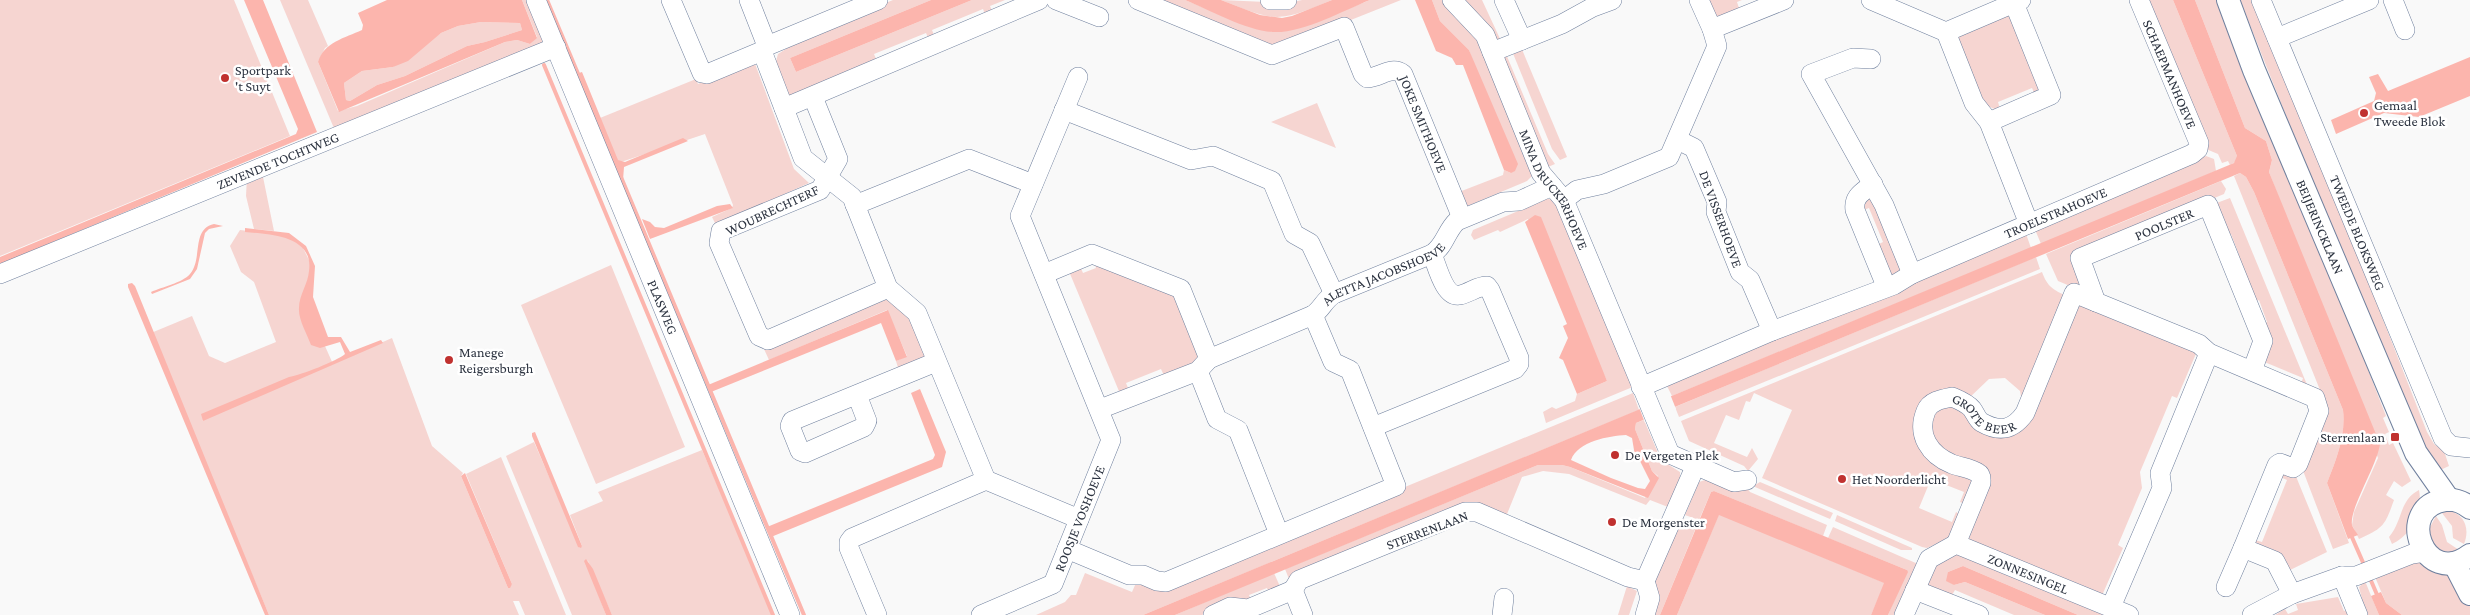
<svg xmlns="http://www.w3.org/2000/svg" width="2470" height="615" font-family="'Crimson Pro',serif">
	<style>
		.green { fill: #f6d5d1 }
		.water { fill: #fcb5ad; fill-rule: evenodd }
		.pier { fill: #f9f9f9 }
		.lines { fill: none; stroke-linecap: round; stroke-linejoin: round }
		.stream { stroke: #fcb5ad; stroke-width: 4 }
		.minor-casing { stroke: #70809e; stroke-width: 20 }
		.major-casing { stroke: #70809e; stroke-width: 24 }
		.minor { stroke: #fff; stroke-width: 19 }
		.major { stroke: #fff; stroke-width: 22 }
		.poi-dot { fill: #c0312f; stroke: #fff; stroke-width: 2 }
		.labels { text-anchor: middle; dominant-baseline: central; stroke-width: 5; stroke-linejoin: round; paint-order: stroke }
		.poi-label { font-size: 14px; fill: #2d3441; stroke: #fff; text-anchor: start }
		.street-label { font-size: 14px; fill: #2d3441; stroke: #fff }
	</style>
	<rect width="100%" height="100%" fill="#f9f9f9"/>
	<path class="green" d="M 0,0 L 234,0 L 290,136 L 0,256 Z
		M 280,0 L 308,0 L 328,46 L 325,48 L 318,62 L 338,111 L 357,106 L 505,42 L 517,40 L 530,44 L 537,37 L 522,0 L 529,0 L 543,39 L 541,44 L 336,133 Z
		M 893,0 L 931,0 L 790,58 L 796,72 L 972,0 L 1005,0 L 990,6 L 994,16 L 987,19 L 983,9 L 932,30 L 936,40 L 930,42 L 926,33 L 874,54 L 878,64 L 788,97 L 775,65 L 778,54 L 789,47 L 787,43 Z
		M 1162,0 L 1185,0 L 1251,27 L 1273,32 L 1308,25 L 1370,0 L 1401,0 L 1278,49 Z
		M 1221,0 L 1289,3 L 1302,0 L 1332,0 C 1277,23 1277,22 1221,0 Z
		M 1432,0 L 1444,0 L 1479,41 L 1535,173 L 1527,181 L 1465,207 L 1459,192 L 1503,175 L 1504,170 L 1511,173 L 1469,50 L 1440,21 Z
		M 1457,0 L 1482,0 L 1502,43 L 1499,43 Z
		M 1706,0 L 1742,0 L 1737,2 L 1740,11 L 1722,19 L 1712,14 Z
		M 2145,0 L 2173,0 L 2237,156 L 2237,161 L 2230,165 L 2228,161 L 2222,163 L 2218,154 L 2206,149 Z
		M 2195,0 L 2218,0 L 2284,154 L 2386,416 L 2383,418 L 2389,432 L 2385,434 L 2389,445 L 2393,443 L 2411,481 L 2402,487 L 2394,481 L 2386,495 L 2394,500 C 2385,525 2384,528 2359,539 L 2352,525 L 2354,512 L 2378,458 L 2269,172 L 2272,160 L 2266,141 L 2245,128 Z
		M 2240,0 L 2252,0 L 2314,143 L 2427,432 L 2434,444 L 2444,451 L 2449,466 L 2436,472 L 2299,148 Z
		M 2005,12 L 2014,15 L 2043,86 L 2036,97 L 2032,88 L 1998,102 L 2001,112 L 1977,101 L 1955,37 Z
		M 481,22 L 520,23 L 522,30 L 485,42 L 467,46 L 405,76 L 377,85 L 350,101 L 346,100 L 344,83 L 362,71 L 393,67 L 441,33 L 458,26 Z
		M 1521,47 L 1567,157 L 1560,160 L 1552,149 L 1512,51 Z
		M 1506,54 L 1548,154 L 1555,164 L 1548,167 L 1503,58 Z
		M 754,61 L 794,169 L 809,183 L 716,225 L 712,217 L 732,208 L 733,205 L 705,134 L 621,162 L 617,160 L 600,118 L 696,79 L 698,84 Z
		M 1317,103 L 1336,148 L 1271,122 Z
		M 2206,156 L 2214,159 L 2216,171 L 2041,244 L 2034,227 Z
		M 262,172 L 274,231 L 254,229 L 246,196 L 247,177 Z
		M 2240,173 L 2246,177 L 2254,192 L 2343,410 C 2346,436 2336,460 2327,483 L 2349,543 L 2333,549 L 2302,468 L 2320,390 L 2234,176 Z
		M 2221,181 L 2226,189 L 2224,194 L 2073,257 L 2087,293 L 2058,281 L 2046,254 Z
		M 1866,195 L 1875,198 L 1905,269 L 1902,278 L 1887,275 L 1875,246 L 1883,242 L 1869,208 L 1861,211 Z
		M 1540,197 L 1553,200 L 1561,210 L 1635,386 L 1546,423 L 1543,412 L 1552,407 L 1556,409 L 1575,401 L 1577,394 L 1607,381 L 1528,219 L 1500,232 L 1498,230 L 1474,240 L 1471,235 L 1473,230 L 1537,203 Z
		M 2230,198 L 2310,392 L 2300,387 L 2303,378 L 2262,361 L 2263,324 L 2267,322 L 2259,300 L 2254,302 L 2235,257 L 2239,255 L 2231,234 L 2226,235 L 2214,204 Z
		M 240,230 L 291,236 L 301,244 L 312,266 L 308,308 L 333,364 L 202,421 L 392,338 L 432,446 L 463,473 L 461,476 L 508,588 L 512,584 L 466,474 L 501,457 L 566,615 L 525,615 L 519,601 L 513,601 L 519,615 L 269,615 L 151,333 L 192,316 L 209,356 L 225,363 L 276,342 L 254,282 L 241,272 L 230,246 Z
		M 2025,231 L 2031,248 L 1672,396 L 1664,380 Z
		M 2036,257 L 2040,269 L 1679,417 L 1675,407 Z
		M 1093,259 L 1176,293 L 1201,355 L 1198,365 L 1165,378 L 1161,369 L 1126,383 L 1130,393 L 1121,396 L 1068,269 L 1079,264 L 1083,273 L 1096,268 Z
		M 611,265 L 685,447 L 596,484 L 521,305 Z
		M 2042,272 C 2047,286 2053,290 2067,296 L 2022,402 L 2020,391 L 2005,378 L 1989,379 L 1967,400 L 1945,390 L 1920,435 L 1975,479 L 1965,504 L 1960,502 L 1964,492 L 1931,479 L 1919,508 L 1952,522 L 1956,512 L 1961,515 L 1949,538 L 1927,548 L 1922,547 L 1762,478 L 1792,410 L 1754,393 L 1750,402 L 1746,401 L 1739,420 L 1726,415 L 1714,443 L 1747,457 L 1752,448 L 1758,459 L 1748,471 L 1744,466 L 1689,441 L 1681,421 Z
		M 887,297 L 907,314 L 928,359 L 899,371 L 896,361 L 907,356 L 887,310 L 769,360 L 764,349 Z
		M 2081,304 L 2198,349 L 2177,398 L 2172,396 L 2140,472 L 2142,488 L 2118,545 L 2123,548 L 2100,600 L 1967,544 L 1964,535 L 1990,472 L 1938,453 L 1928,419 L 1943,401 L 2009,431 L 2075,307 Z
		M 1633,393 L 1639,410 L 1143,615 L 1036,615 L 1065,602 L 1071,595 L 1076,595 L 1085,573 L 1132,592 L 1136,583 L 1160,588 Z
		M 1644,420 L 1661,460 L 1680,472 L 1680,478 L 1668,507 L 1650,500 L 1646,505 L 1569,474 L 1543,471 L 1522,477 L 1505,519 L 1469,505 L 1289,579 L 1285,569 L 1538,465 L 1562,465 L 1570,467 L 1645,498 L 1658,476 L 1652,471 L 1635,429 L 1636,423 Z
		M 534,442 L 580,548 L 582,546 L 570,515 L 603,501 L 598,492 L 702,450 L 774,615 L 612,615 L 588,561 L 585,560 L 606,615 L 572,615 L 506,456 Z
		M 2281,473 L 2295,474 L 2327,552 L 2286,572 L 2254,548 L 2252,539 L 2262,542 L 2287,480 L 2278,476 Z
		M 1706,477 L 1740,491 L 1747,488 L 1750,492 L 1827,525 L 1823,536 L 1714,491 L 1711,492 L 1699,520 L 1685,515 L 1699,482 L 1705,480 Z
		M 1760,482 L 1833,513 L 1830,519 L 1755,487 L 1755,485 Z
		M 2419,490 C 2423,511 2412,535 2392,544 L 2389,537 C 2403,521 2399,500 2419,490 Z
		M 2449,511 C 2465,514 2470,529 2464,544 L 2453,538 L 2452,526 L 2442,513 Z
		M 1719,514 L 1885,583 L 1871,615 L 1677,615 Z
		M 1837,515 L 1912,548 L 1912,550 L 1901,550 L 1835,521 Z
		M 2436,516 L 2442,525 L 2447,542 L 2459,550 C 2438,556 2434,547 2429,529 Z
		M 1679,517 L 1697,525 L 1660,615 L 1650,615 L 1652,588 Z
		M 1833,527 L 1918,564 L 1898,615 L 1888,615 L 1907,570 L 1828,538 Z
		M 1955,551 L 2112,615 L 2078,615 L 1963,566 L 1948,572 L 1954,585 L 1965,582 L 2045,615 L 2014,615 L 1955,590 L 1952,595 L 1927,585 L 1936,564 Z
		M 2418,558 L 2452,575 L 2470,605 L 2470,615 L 2402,615 L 2386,603 L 2375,577 Z
		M 1274,573 L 1282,591 L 1270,596 L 1267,588 L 1249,595 L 1252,603 L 1243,602 L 1241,598 L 1202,615 L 1175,615 Z
		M 2365,581 L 2379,615 L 2364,615 L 2358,602 L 2362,599 L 2359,587 Z
		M 1627,586 L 1637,591 L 1629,615 L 1618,615 Z
		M 2338,597 L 2344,611 L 2350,609 L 2353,615 L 2275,615 L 2285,609 L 2288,614 L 2298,610 L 2296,604 Z"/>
	<path class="water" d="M 244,0 L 263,0 L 317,132 L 0,264 L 0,257 L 296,134 L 298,129 Z
		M 387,0 L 522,0 L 537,38 L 530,44 L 517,40 L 505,42 L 339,112 L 318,62 C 324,42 345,38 362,30 L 363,25 L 358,13 ZM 481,22 L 520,23 L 522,30 L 485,42 L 467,46 L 405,76 L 377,85 L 350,101 L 346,100 L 344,83 L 362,71 L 393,67 L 408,61 L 441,33 L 458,26 Z
		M 931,0 L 972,0 L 796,72 L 790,58 Z
		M 1185,0 L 1221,0 L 1260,15 L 1282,18 L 1292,16 L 1332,0 L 1370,0 C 1342,11 1302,34 1272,32 C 1245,30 1210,10 1185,0 Z
		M 1415,0 L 1432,0 L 1440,21 L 1469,50 L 1518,164 L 1515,171 L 1511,173 L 1504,170 L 1463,65 L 1456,65 L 1452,58 L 1436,51 Z
		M 2173,0 L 2195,0 L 2245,128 L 2266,141 L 2272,160 L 2269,172 L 2380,444 C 2377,466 2349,509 2352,525 C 2353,528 2356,532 2358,535 L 2348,539 L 2327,483 C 2336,460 2346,436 2343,410 L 2254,192 L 2246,177 L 2240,173 L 1636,423 L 1635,429 L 1652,471 L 1659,478 L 1648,498 L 1570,467 L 1562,465 L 1538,465 L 1175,615 L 1143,615 L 2234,163 L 2237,156 ZM 1626,435 L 1632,438 L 1635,456 L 1638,457 L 1650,481 L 1645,489 L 1638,488 L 1611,478 L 1571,460 C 1578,441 1609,436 1626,435 Z
		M 2470,57 L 2470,96 L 2419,117 L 2384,113 L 2336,134 L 2331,120 L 2374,101 L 2376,93 L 2369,77 L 2378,74 L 2388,91 Z
		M 582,72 L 618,160 L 625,162 L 683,138 L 688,141 L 624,167 L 623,180 L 620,180 L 576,74 Z
		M 730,204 L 733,208 L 650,239 L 642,219 L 650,222 L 655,227 L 664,228 L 717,206 Z
		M 1535,215 L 1541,217 L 1607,381 L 1577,394 L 1563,360 L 1559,358 L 1568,338 L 1563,326 L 1567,324 L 1525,222 Z
		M 214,224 L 223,226 L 209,229 L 205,233 L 197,269 L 190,279 L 152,294 L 151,292 C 162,287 182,283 190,274 C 203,259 191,229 214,224 Z
		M 245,228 L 289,233 L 306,246 L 315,266 L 313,297 L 328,337 L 341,337 L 350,352 L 381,340 L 383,343 L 203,421 L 201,414 L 289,377 C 301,375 337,361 345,354 L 340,342 L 320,348 L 311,345 C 307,334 298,319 299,308 C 299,295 308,284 309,271 C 314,235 268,234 245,232 Z
		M 132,283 L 135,286 L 269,615 L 265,615 L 128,287 L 128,284 Z
		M 888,310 L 907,357 L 896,361 L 881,323 L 711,392 L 708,385 Z
		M 920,389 L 946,452 L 942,467 L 771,537 L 767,527 L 933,459 L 935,455 L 911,393 Z
		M 535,432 L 582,546 L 581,548 L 578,547 L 532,436 L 532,433 Z
		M 465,473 L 512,584 L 510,588 L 508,588 L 461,476 Z
		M 1714,491 L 1907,570 L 1908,572 L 1888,615 L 1871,615 L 1884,583 L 1719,515 L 1677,615 L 1660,615 L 1711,492 Z
		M 586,559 L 593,569 L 612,615 L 606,615 L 584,561 Z
		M 1963,566 L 2078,615 L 2045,615 L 1965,582 L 1954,585 L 1946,581 L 1948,572 Z
		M 2381,592 L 2386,603 L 2402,615 L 2379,615 L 2371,596 Z"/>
	<path class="pier" d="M 1670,394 L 1676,409 L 1645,423 L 1639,407 Z"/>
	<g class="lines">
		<path class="stream" d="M 547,0 L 579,76
			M 544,65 L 773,615
			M 621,177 L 804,615
			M 2351,535 L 2365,567
			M 2369,576 L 2378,597"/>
		<defs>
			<g id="minor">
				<path id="s1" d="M 536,0 L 790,615"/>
				<path d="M 671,0 L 702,73 L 707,74 L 762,51"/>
				<path d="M 749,0 L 767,46"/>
				<path d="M 1056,0 L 1099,17"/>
				<path id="s2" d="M 1138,0 L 1272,55 L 1344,27 L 1363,74 L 1367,78 C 1380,78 1391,65 1403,74 L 1462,218"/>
				<path d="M 1270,0 L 1287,0"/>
				<path id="s3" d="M 1452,0 L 1485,35 L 1541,173 L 1564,200 L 1670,454 L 1734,482 L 1747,480"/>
				<path d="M 1504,0 L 1522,40"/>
				<path d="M 1699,0 L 1712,29 L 1784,0"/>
				<path d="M 1871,0 L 1946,32 L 2021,0"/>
				<path id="s4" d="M 2261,0 L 2443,438 L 2451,446 L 2470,448"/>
				<path d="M 2393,0 L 2405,30"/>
				<path d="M 1946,32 L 1974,103 L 1989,122 L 2029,224"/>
				<path d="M 2277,38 L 2369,0"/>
				<path d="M 1492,52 L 1562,24 L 1593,7 L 1612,0"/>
				<path d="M 1871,59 L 1853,58 L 1811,74 L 1884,205 L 1912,274"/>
				<path d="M 813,97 L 838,159 L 820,190 L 721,231 L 719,243 L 759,336 L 768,340 L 888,288"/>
				<path d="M 784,108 L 1039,0"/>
				<path d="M 1064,110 L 1191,160 L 1213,156 L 1272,181 L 1294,234 L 1310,243 L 1334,294"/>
				<path d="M 1989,122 L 2051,95 L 2014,3"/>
				<path d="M 1678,140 L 1694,148 L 1717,202 L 1716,212 L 1740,272 L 1750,280 L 1772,331"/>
				<path d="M 1873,184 C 1863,192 1853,196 1855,210 L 1886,286"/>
				<path d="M 1564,200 L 1577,190 L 1604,184 L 1669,157 L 1717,46 L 1712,29"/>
				<path d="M 855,205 L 969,159 L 1033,184"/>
				<path id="s5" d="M 0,274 L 556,47"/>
				<path d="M 1044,274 L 1092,254 L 1181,289 L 1209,359 L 1198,371 L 1100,409"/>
				<path id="s6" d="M 1209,359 L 1313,315 C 1322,309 1324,300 1334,294 L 1432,254 C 1445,246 1446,231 1457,221 L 1503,202 L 1519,201 L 1552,186"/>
				<path d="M 1198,371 L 1217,419 L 1238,430 L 1279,534"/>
				<path d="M 2252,371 L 2263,341 L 2208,205 L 2080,258 L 2096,302 L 2199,344 L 2209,353 L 2315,398 L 2319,411 L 2298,464 L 2293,468 L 2280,463 L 2277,465 L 2243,548 L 2275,561 L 2292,594"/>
				<path id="s7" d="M 1641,387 L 1772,331 L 1894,285 L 1912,274 L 2192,154 L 2198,149 L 2199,143 L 2139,0"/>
				<path d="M 857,395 L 867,421 L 864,427 L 805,453 L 800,451 L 790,426 L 792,421 L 936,362"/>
				<path d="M 1373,427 L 1515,369 L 1519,364 L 1519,358 L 1490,290 L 1487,286 C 1477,286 1470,293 1460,295 C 1444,298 1437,265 1432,254"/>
				<path d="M 986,480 L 1079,519"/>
				<path id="s8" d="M 1956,544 L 1981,483 C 1981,479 1982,475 1978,473 C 1971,468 1960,467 1952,464 C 1930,455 1916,435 1926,411 C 1930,401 1942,399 1952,397 C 1959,400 1967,403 1972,409 C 1975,413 1977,419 1981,422 C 2000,433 2013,430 2025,413 L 2074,293 L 2096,302"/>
				<path d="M 1067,549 L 1129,575 L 1143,575 L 1157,581 L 1166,582 L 1396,486 L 1350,370 L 1333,362 L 1313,315"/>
				<path d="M 2342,576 L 2358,615"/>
				<path d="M 1645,581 L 1695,467"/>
				<path d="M 2226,587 L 2243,548"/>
				<path d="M 1293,590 L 1299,580 L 1465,512 L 1477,512 L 1628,577 L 1645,581"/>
				<path d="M 1293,590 L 1303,615"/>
				<path d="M 1915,590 L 1979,615"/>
				<path d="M 2111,607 L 2162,488 L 2160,473 L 2209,353"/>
				<path d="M 877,615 L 849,548 L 849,542 L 852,538 L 986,480 L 917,313 L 888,288 L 852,197 L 803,158 L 762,51 L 767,46 L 878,0"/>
				<path id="s9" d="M 981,615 L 1053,584 L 1111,440 L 1020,216 L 1078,77"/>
				<path d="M 1213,615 L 1230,607 L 1248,609 L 1293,590"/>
				<path d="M 1502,615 L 1504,598"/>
				<path d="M 1645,615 L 1650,598 L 1645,581"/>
				<path id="s10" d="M 1904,615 L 1929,559 L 1956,544 L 2129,615"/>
				<path d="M 2252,615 L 2292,594 L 2342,576 L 2356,576 L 2412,554 L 2425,552"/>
			</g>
			<g id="major">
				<path id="s11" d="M 2228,0 L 2254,70 L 2416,453 L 2449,500"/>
				<path d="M 2470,508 C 2463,502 2454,499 2445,500 C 2394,507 2424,590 2470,555"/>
				<path d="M 2454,563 L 2470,594"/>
			</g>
		</defs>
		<use href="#minor" class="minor-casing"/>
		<use href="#major" class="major-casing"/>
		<use href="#minor" class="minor"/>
		<use href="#major" class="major"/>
	</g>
	<g class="poi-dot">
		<circle cx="225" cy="78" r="5"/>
		<circle cx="2364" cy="113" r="5"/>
		<circle cx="449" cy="360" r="5"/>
		<rect x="2390" y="432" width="10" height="10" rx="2.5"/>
		<circle cx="1615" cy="455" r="5"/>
		<circle cx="1842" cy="479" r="5"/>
		<circle cx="1612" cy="522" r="5"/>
	</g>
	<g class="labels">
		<g class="poi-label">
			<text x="235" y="70">Sportpark<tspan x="235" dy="16">'t Suyt</tspan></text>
			<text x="2374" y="105">Gemaal<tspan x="2374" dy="16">Tweede Blok</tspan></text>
			<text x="459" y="352">Manege<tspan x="459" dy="16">Reigersburgh</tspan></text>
			<text x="2385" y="437" text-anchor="end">Sterrenlaan</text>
			<text x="1625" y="455">De Vergeten Plek</text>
			<text x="1852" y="479">Het Noorderlicht</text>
			<text x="1622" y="522">De Morgenster</text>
		</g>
		<g class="street-label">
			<text transform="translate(2170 74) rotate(67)">SCHAEPMANHOEVE</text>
			<text stroke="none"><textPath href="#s2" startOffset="370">JOKE SMITHOEVE</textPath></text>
			<text stroke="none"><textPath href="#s5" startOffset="300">ZEVENDE TOCHTWEG</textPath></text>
			<text stroke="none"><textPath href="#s3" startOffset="218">MINA DRUCKERHOEVE</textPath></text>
			<text transform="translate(772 210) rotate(-25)">WOUBRECHTERF</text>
			<text stroke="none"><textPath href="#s7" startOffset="450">TROELSTRAHOEVE</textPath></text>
			<text transform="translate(1721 219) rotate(70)">DE VISSERHOEVE</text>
			<text transform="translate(2164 224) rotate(-23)">POOLSTER</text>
			<text stroke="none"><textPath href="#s11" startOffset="245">BEIJERINCKLAAN</textPath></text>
			<text stroke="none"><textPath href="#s4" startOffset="252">TWEEDE BLOKSWEG</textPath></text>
			<text stroke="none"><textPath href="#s6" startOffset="196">ALETTA JACOBSHOEVE</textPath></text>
			<text stroke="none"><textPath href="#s1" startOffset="332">PLASWEG</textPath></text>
			<text stroke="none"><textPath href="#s8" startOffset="240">GROTE BEER</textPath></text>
			<text stroke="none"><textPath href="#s9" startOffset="149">ROOSJE VOSHOEVE</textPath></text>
			<text transform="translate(1427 530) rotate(-21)">STERRENLAAN</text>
			<text stroke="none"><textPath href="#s10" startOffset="170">ZONNESINGEL</textPath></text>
		</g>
	</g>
</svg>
